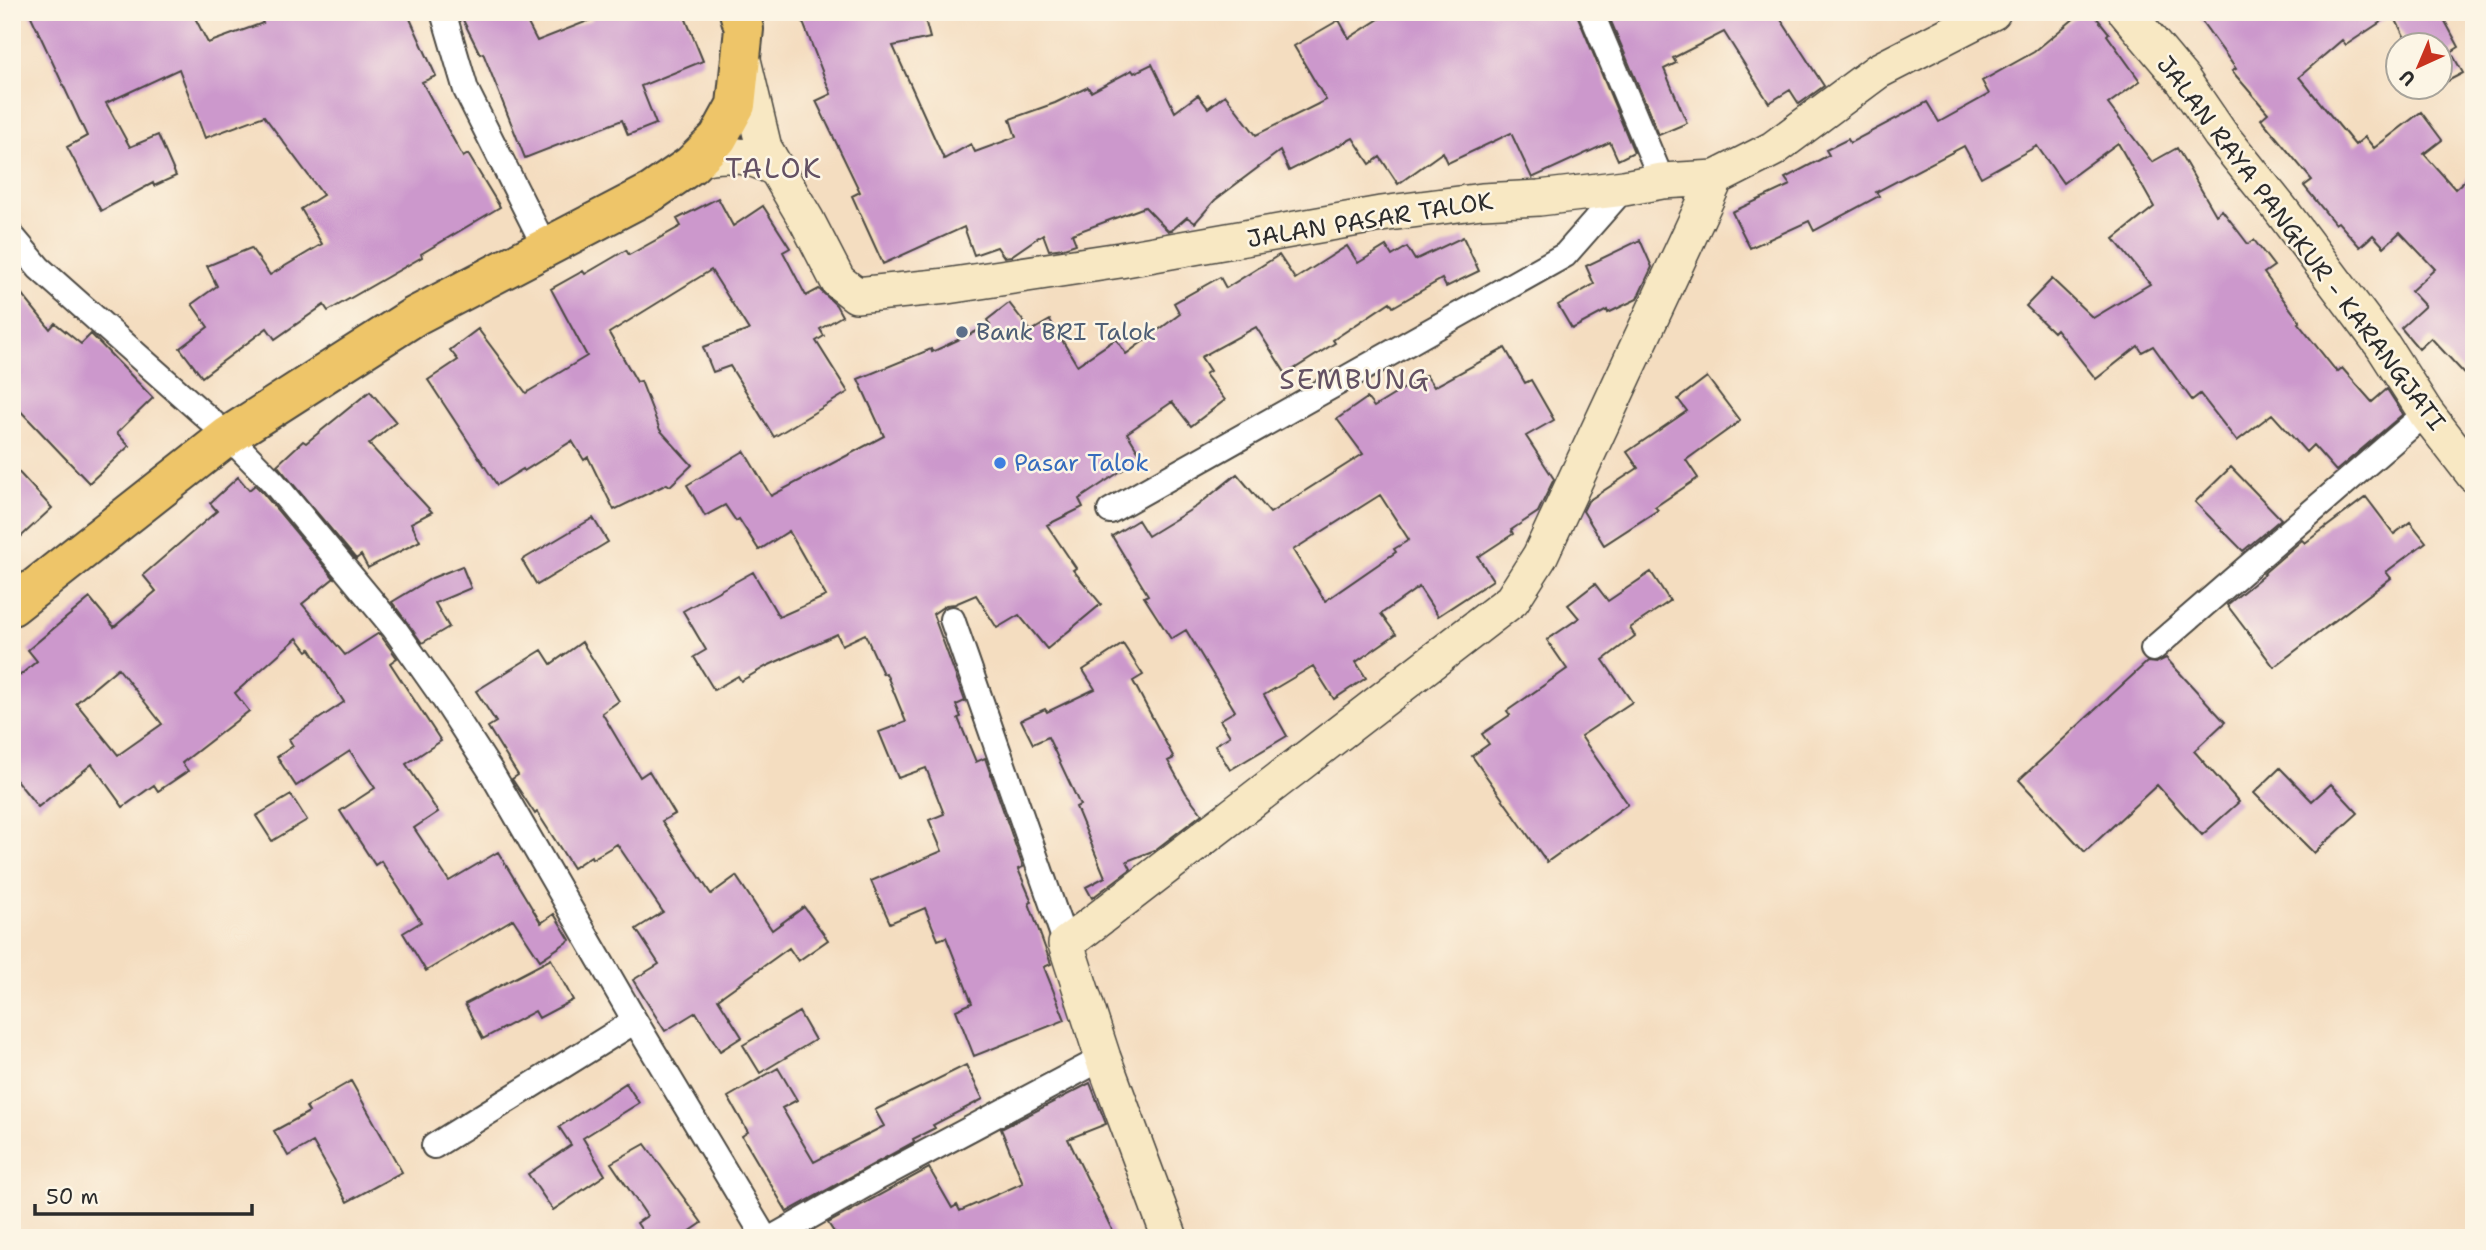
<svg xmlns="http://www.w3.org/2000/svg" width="2486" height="1250" font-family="'Shantell Sans',sans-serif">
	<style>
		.building { fill: #cc98cc; fill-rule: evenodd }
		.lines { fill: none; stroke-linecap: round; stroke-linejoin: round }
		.street-casing { stroke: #494641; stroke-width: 28 }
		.secondary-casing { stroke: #494641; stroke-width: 38 }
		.highway-casing { stroke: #494641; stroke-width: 42 }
		.street { stroke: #fff; stroke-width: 24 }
		.secondary { stroke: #f8e8c3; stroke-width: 35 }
		.highway { stroke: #eec569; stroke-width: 38 }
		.service-dot { fill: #5c6f8a; stroke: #fcf5e5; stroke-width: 2.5 }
		.shop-dot { fill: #3f7fe0; stroke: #fcf5e5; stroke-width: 2.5 }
		.labels { text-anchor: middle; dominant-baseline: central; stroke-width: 5; stroke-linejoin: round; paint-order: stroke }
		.street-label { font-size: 24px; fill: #2b2b2b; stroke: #fcf5e5 }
		.service-label { font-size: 24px; fill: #4e5e75; stroke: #fcf5e5; text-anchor: start }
		.shop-label { font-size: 24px; fill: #366cbe; stroke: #fcf5e5; text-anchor: start }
		.quarter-label { font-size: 28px; letter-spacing: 2px; fill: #635163; stroke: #fcf5e5 }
	</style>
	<rect width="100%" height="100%" fill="#fcf5e5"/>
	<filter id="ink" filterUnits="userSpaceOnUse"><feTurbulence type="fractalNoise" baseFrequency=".0143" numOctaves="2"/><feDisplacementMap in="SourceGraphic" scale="14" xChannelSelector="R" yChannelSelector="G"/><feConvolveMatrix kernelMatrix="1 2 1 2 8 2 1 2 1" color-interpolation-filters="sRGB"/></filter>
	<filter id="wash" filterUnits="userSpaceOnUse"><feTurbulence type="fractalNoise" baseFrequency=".00686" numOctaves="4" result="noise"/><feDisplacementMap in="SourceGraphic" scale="28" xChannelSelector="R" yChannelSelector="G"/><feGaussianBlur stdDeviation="1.57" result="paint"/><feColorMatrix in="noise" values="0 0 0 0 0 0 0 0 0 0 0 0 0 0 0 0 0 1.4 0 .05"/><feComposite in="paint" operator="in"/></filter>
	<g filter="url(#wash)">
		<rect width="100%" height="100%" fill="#f4ddc0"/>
		<g id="blocks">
			<path class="building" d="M 29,12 L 192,12 L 208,43 L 263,23 L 257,12 L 407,12 L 436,76 L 422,82 L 463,157 L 468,154 L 500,207 L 421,254 L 422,257 L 328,311 L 324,305 L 275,339 L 267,328 L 202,377 L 180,348 L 208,327 L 192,304 L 217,286 L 207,266 L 251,248 L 270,275 L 322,244 L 301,209 L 323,195 L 264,116 L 205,138 L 179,69 L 106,103 L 130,147 L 158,135 L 176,176 L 154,186 L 153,183 L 101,211 L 67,147 L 87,136 Z
				M 459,12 L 522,12 L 537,41 L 593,19 L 589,12 L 683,12 L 703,61 L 641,86 L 656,124 L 628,135 L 622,120 L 525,158 L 483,53 L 480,54 Z
				M 799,12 L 923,12 L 930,38 L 893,46 L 944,159 L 971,144 L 975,152 L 1016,137 L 1010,119 L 1055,103 L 1088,87 L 1091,92 L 1132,70 L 1134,73 L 1152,64 L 1175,112 L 1198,95 L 1208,108 L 1225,95 L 1256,135 L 1326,100 L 1294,46 L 1339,20 L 1349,38 L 1390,12 L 1576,12 L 1634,152 L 1618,160 L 1610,142 L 1532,178 L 1511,133 L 1448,163 L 1443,152 L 1398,184 L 1380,157 L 1370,164 L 1353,138 L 1289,171 L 1280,151 L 1215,200 L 1195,223 L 1187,217 L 1172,230 L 1168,231 L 1145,207 L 1072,234 L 1076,244 L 1064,248 L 1049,250 L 1043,234 L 1011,256 L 1004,257 L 997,247 L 974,255 L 964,227 L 883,264 L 852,196 L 860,192 L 816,101 L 831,94 Z
				M 1607,12 L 1776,12 L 1824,86 L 1799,104 L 1790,90 L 1769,103 L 1724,32 L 1673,58 L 1676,63 L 1664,69 L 1687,123 L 1659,135 Z
				M 2082,12 L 2092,12 L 2109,33 L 2107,35 L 2140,81 L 2108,104 L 2152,162 L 2177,148 L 2216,215 L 2222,210 L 2248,244 L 2254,240 L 2274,266 L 2264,273 L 2300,322 L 2298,323 L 2337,372 L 2342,368 L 2372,402 L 2387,389 L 2403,414 L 2336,471 L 2313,445 L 2306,452 L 2272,414 L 2237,441 L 2200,394 L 2192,400 L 2153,346 L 2142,352 L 2138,346 L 2096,379 L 2056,329 L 2053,332 L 2026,306 L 2052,279 L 2093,318 L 2150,284 L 2114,239 L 2154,207 L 2118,143 L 2063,183 L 2037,146 L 1981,177 L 1964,146 L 1876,192 L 1879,196 L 1814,231 L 1809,221 L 1750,248 L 1732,212 L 1790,185 L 1785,178 L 1829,155 L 1826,150 L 1848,139 L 1850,143 L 1927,102 L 1939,122 L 1989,94 L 1982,81 L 2034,52 Z
				M 2195,12 L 2440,12 L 2459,47 L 2451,52 L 2463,73 L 2440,85 L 2440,46 L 2409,46 L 2393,14 L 2346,45 L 2342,40 L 2299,77 L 2355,145 L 2365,137 L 2374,148 L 2421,112 L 2442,140 L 2424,154 L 2455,189 L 2474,172 L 2474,384 L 2431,338 L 2419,349 L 2401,328 L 2425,306 L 2411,291 L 2435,269 L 2400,232 L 2384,247 L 2373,235 L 2360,247 L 2338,222 L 2335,224 L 2304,186 L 2312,180 L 2261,119 L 2268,113 L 2232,71 L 2236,69 Z
				M 718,198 L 733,226 L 763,206 L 790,248 L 783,252 L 806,296 L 819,289 L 836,305 L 842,316 L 820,329 L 824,336 L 816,341 L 848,392 L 774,437 L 730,366 L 713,372 L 703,347 L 749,330 L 711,270 L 609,333 L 637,382 L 641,381 L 660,430 L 692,465 L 670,486 L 667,484 L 614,510 L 588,457 L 584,460 L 572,441 L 524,471 L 523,469 L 497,485 L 428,380 L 458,360 L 450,350 L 478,329 L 526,393 L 587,356 L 551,289 L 583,271 L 585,274 L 626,250 L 629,255 L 681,226 L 677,219 Z
				M 1463,237 L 1479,271 L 1446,287 L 1442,279 L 1393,307 L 1390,302 L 1333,340 L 1335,343 L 1286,374 L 1256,327 L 1201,357 L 1210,371 L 1205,374 L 1225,400 L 1191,426 L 1172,402 L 1127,433 L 1142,457 L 1079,499 L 1083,507 L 1047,525 L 1076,568 L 1073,570 L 1101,604 L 1047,649 L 1019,615 L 997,628 L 976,595 L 955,604 L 946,605 L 933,614 L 965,701 L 956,705 L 961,717 L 958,718 L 976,762 L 985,758 L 1023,867 L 1018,869 L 1032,902 L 1029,903 L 1051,964 L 1044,967 L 1065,1020 L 974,1056 L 956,1010 L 972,1003 L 946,937 L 938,940 L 925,908 L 890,923 L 871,881 L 942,851 L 929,820 L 944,814 L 926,768 L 898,778 L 879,732 L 906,722 L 886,673 L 883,674 L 865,634 L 842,645 L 837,634 L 767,666 L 741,681 L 738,676 L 714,690 L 694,657 L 706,650 L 683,611 L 753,572 L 779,617 L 826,596 L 789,531 L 759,550 L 739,519 L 736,521 L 725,505 L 705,516 L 687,485 L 744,451 L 771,496 L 884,436 L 858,379 L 931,349 L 932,352 L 990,325 L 987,320 L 1009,303 L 1031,331 L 1050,320 L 1077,365 L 1116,339 L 1126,354 L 1180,314 L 1174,303 L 1220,277 L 1226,288 L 1279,255 L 1295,279 L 1347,246 L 1358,263 L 1386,246 L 1392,256 L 1407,247 L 1415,260 Z
				M 1640,240 L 1652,267 L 1637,299 L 1608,313 L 1607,310 L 1572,329 L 1558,305 L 1594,284 L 1586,266 Z
				M 12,282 L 50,329 L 55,323 L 81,344 L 91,334 L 153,398 L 117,433 L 129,446 L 89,483 L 12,402 Z
				M 1505,348 L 1525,383 L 1531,380 L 1554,420 L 1526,436 L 1554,479 L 1538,512 L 1511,530 L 1513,534 L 1478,557 L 1493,580 L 1438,616 L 1419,587 L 1381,614 L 1396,634 L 1356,662 L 1366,678 L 1334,699 L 1313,666 L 1264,695 L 1287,736 L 1230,770 L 1215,745 L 1230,736 L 1220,720 L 1235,711 L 1186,630 L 1171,639 L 1144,597 L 1148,595 L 1112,536 L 1138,520 L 1148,536 L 1197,506 L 1237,474 L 1270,513 L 1363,454 L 1337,419 L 1367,398 L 1374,407 L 1426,375 L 1434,387 ZM 1380,495 L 1409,540 L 1394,549 L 1396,552 L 1325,601 L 1293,550 Z
				M 1707,377 L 1740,421 L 1686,460 L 1698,478 L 1655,507 L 1658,510 L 1604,545 L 1583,511 L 1588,501 L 1638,468 L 1627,452 L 1687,411 L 1678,399 Z
				M 370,391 L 396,422 L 369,444 L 432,512 L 411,523 L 420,541 L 368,568 L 361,555 L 356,559 L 277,465 L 303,441 L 306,443 Z
				M 12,465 L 52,508 L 12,545 Z
				M 2231,467 L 2281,519 L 2243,551 L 2195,502 Z
				M 238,477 L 249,490 L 255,485 L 263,493 L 334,578 L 302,604 L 345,655 L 379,633 L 397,658 L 390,663 L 441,741 L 406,764 L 438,812 L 414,828 L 449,881 L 498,852 L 541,923 L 554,914 L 570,940 L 540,960 L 513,919 L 426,971 L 403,933 L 421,922 L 381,861 L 375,865 L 340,811 L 375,788 L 350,751 L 296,786 L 277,757 L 293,746 L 289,739 L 344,702 L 310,649 L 307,651 L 297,638 L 235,693 L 249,711 L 182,763 L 188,771 L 158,791 L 154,785 L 123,807 L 92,764 L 38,807 L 12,775 L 12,682 L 37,661 L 28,650 L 90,598 L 114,627 L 156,591 L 143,575 L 217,511 L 210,503 ZM 118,668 L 162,724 L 118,755 L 76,703 Z
				M 2366,497 L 2394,534 L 2410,522 L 2426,542 L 2386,572 L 2391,578 L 2274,667 L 2227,605 L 2265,574 L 2264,573 L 2302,540 L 2305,543 Z
				M 593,518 L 608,542 L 537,585 L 522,560 Z
				M 462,566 L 471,588 L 435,603 L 449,627 L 422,643 L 392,602 L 432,578 Z
				M 1651,572 L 1670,601 L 1630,628 L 1635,636 L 1603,660 L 1632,702 L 1581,736 L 1628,804 L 1547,862 L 1472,756 L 1489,744 L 1482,734 L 1510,715 L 1507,711 L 1567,669 L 1547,640 L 1579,618 L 1568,605 L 1595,584 L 1608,601 Z
				M 582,642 L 619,701 L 602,713 L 640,777 L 649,771 L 675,814 L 662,821 L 711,894 L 736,876 L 772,930 L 804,907 L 828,940 L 798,961 L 789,948 L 718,999 L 742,1037 L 720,1051 L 696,1012 L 665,1031 L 633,980 L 659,964 L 636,929 L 663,912 L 617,844 L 592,859 L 591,856 L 573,868 L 537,812 L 535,814 L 512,779 L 518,775 L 488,727 L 496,722 L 476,691 L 542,650 L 551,664 Z
				M 1123,644 L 1143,675 L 1133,681 L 1174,758 L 1168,761 L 1186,793 L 1202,814 L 1155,850 L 1127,861 L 1131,869 L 1092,898 L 1086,887 L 1105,877 L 1076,807 L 1080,805 L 1048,737 L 1033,744 L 1021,720 L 1045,709 L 1047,712 L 1095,689 L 1083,670 Z
				M 2166,658 L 2225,722 L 2194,751 L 2239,802 L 2202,835 L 2157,785 L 2085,852 L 2019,780 L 2147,662 L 2156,663 Z
				M 2280,768 L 2312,801 L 2331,784 L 2358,813 L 2314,853 L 2254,793 Z
				M 291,795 L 307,820 L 272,841 L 256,816 Z
				M 551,959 L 573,1000 L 539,1018 L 535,1011 L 483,1039 L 465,1004 Z
				M 799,1012 L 815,1040 L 760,1073 L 743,1045 Z
				M 966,1065 L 983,1099 L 933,1125 L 935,1128 L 913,1139 L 914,1142 L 787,1212 L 742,1136 L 748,1132 L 728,1097 L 778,1068 L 797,1100 L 782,1108 L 814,1162 L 884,1126 L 875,1110 Z
				M 351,1081 L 402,1172 L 347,1202 L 313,1142 L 288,1156 L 274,1131 L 309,1112 L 306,1107 Z
				M 626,1083 L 639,1103 L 583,1138 L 605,1175 L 553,1210 L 528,1174 L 571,1145 L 559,1127 Z
				M 1090,1083 L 1106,1124 L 1068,1139 L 1116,1238 L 838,1238 L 828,1223 L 929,1168 L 952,1208 L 957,1205 L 960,1211 L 1023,1183 L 1001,1129 Z
				M 645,1144 L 702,1223 L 680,1238 L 647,1238 L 637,1223 L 647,1216 L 611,1163 Z"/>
		</g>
	</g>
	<g filter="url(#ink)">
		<use href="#blocks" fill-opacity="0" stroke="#494641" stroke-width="2"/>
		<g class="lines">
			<defs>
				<path id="street" d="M 443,12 L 466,90 L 545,247
					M 1591,12 L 1662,181
					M 12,236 L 39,268 L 228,436 L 274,483 L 394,628 L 444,699 L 490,770 L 635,1021 L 765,1238
					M 1110,511 L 1565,255 L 1624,188
					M 952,619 L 1066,944
					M 2153,649 L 2426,413
					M 434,1146 L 635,1021
					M 772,1238 L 874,1180 L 1103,1058"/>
				<path id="secondary" d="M 2126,12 L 2183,80 L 2220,134 L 2281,210 L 2383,346 L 2426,413 L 2474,475
					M 744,64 L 764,148 L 807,221 L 838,281 L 856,295 L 947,286 L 1120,260 L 1381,214 L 1482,201 L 1539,198 L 1624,188 L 1662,181 L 1716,178 L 1773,149 L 1878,71 L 1993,12
					M 697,159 C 725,152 748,154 774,168
					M 1170,1238 L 1103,1058 L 1066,944 L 1512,600 L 1540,556 L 1716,178"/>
				<path id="highway" d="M 12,606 L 228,436 L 415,316 L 652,192 L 691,165 L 718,138 L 736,105 L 744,29 L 739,12"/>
			</defs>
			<use href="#street" class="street-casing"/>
			<use href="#secondary" class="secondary-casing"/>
			<use href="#highway" class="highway-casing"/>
			<use href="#street" class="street"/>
			<use href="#secondary" class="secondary"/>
			<use href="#highway" class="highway"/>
		</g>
	</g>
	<circle class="service-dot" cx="962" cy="332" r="7"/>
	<circle class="shop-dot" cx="1000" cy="463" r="7"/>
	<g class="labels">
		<g class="street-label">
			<text transform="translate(1370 220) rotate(-9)">JALAN PASAR TALOK</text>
			<text transform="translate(2301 243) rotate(53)">JALAN RAYA PANGKUR - KARANGJATI</text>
		</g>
		<g class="service-label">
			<text x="976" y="332">Bank BRI Talok</text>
		</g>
		<g class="shop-label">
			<text x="1014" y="463">Pasar Talok</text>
		</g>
		<g class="quarter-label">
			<text x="774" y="168">TALOK</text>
			<text x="1355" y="379">SEMBUNG</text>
		</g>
	</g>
	<rect width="2486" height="1250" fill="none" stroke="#fcf5e5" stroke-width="42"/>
	<g transform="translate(2419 66) rotate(224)"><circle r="33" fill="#fcf5e5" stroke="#a8a49b" stroke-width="2"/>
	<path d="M0-5L12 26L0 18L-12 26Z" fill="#c8321e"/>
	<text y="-10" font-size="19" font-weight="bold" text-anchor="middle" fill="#2b2b2b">U</text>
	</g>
	<path d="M35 1204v10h217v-10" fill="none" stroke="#2b2b2b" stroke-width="3.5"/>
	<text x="46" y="1204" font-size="21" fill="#2b2b2b" stroke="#fcf5e5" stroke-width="5" paint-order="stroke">50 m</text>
</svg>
